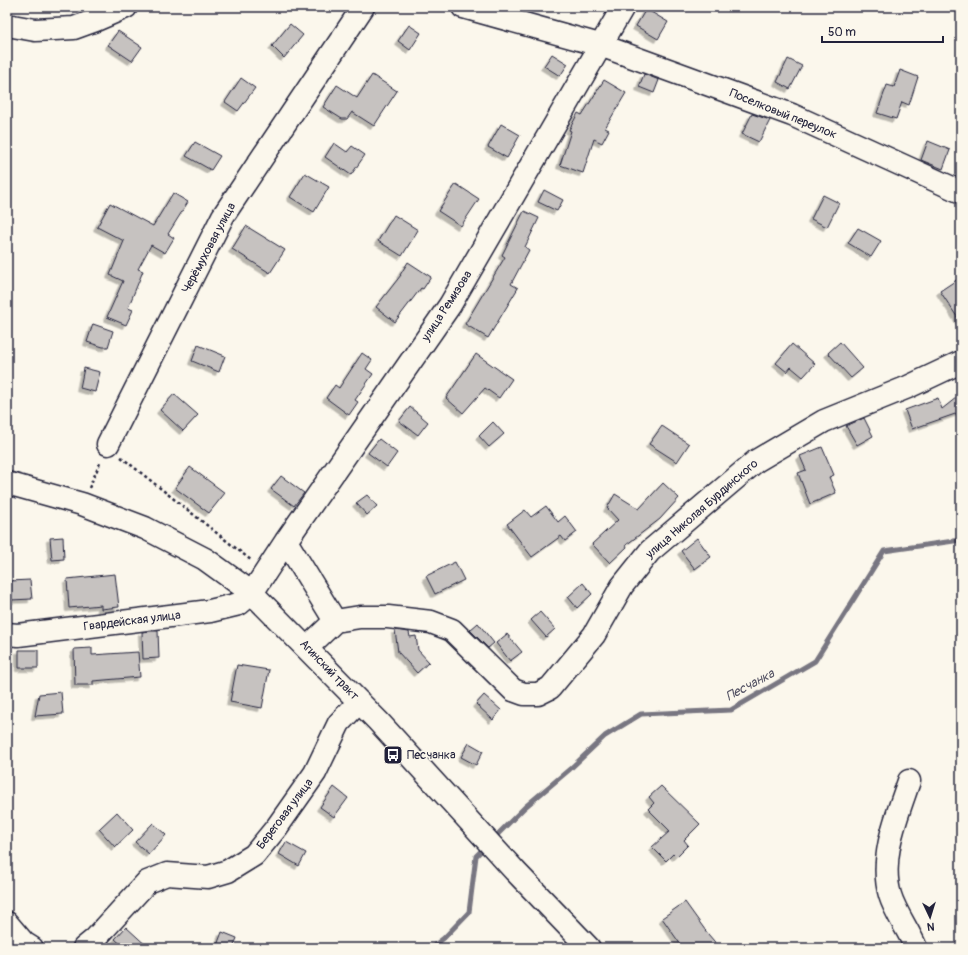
<svg xmlns="http://www.w3.org/2000/svg" width="968" height="955" font-family="Pangolin,sans-serif">
	<style>
		.lines { fill: none; stroke-linecap: round; stroke-linejoin: round }
		.stream { stroke: #787681; stroke-width: 5 }
		.building { fill: #c6c2c0; stroke: #22223b; filter: url(#shadow) }
		.minor-casing { stroke: #22223b; stroke-width: 25 }
		.highway-casing { stroke: #22223b; stroke-width: 25 }
		.path { stroke: #22223b; stroke-width: 2.5; stroke-dasharray: 3 3; stroke-linecap: butt }
		.minor { stroke: #fbf7ec; stroke-width: 22 }
		.highway { stroke: #fbf7ec; stroke-width: 22 }
		.labels { text-anchor: middle; dominant-baseline: central; stroke-width: 3.5; stroke-linejoin: round; paint-order: stroke }
		.street-label { font-size: 12px; fill: #22223b; stroke: #fbf7ec }
		.poi-label { font-size: 12px; fill: #22223b; stroke: #fbf7ec; text-anchor: start }
		.water-label { font-size: 13px; font-style: italic; fill: #545364; stroke: #fbf7ec }
	</style>
	<defs>
		<filter id="shadow"><feDropShadow dx="-3.5" dy="3.5" stdDeviation="0" flood-color="#0004"/></filter>
	</defs>
	<rect width="100%" height="100%" fill="#fbf7ec"/>
	<filter id="ink" filterUnits="userSpaceOnUse"><feTurbulence type="fractalNoise" baseFrequency=".025" numOctaves="2"/><feDisplacementMap in="SourceGraphic" scale="8" xChannelSelector="R" yChannelSelector="G"/><feConvolveMatrix kernelMatrix="1 2 1 2 8 2 1 2 1" color-interpolation-filters="sRGB"/></filter>
	<g filter="url(#ink)">
		<g class="lines">
			<path class="stream" d="M 493,839 L 525,807 L 570,769 L 605,736 L 641,714 L 731,710 L 815,661 L 884,551 L 961,540
				M 431,948 L 444,938 L 469,912 L 476,856 L 486,846"/>
		</g>
		<path class="building" d="M 646,9 L 668,22 L 658,39 L 636,26 Z
			M 290,24 L 303,35 L 284,58 L 272,46 Z
			M 409,25 L 421,33 L 410,50 L 398,41 Z
			M 118,31 L 142,47 L 132,61 L 108,45 Z
			M 552,54 L 568,64 L 560,76 L 544,66 Z
			M 788,59 L 802,66 L 790,89 L 777,82 Z
			M 900,70 L 918,77 L 909,105 L 902,102 L 896,119 L 877,113 L 887,85 L 894,87 Z
			M 644,74 L 659,80 L 654,93 L 639,87 Z
			M 372,75 L 397,91 L 374,126 L 352,112 L 347,119 L 342,119 L 323,107 L 337,85 L 357,98 Z
			M 241,78 L 255,88 L 238,111 L 225,102 Z
			M 604,80 L 626,93 L 605,128 L 609,130 L 602,143 L 594,139 L 583,173 L 560,165 L 571,131 L 569,130 L 578,113 L 582,115 Z
			M 752,114 L 770,120 L 759,142 L 742,134 Z
			M 501,124 L 520,135 L 507,158 L 488,147 Z
			M 928,141 L 950,150 L 943,169 L 921,160 Z
			M 195,142 L 220,156 L 211,170 L 186,156 Z
			M 334,143 L 347,152 L 352,146 L 365,155 L 351,175 L 325,157 Z
			M 305,173 L 329,187 L 314,212 L 290,197 Z
			M 456,184 L 479,199 L 461,226 L 438,211 Z
			M 544,190 L 563,200 L 557,211 L 538,202 Z
			M 173,193 L 188,202 L 168,234 L 174,238 L 165,253 L 151,245 L 138,269 L 143,271 L 128,308 L 133,310 L 126,325 L 107,317 L 123,281 L 110,275 L 124,241 L 97,227 L 110,203 L 153,226 Z
			M 823,195 L 839,203 L 827,227 L 811,219 Z
			M 524,211 L 539,218 L 525,247 L 529,250 L 511,284 L 518,288 L 488,338 L 465,324 L 505,257 L 502,255 Z
			M 394,215 L 418,230 L 402,256 L 378,241 Z
			M 246,226 L 285,250 L 270,273 L 232,249 Z
			M 858,228 L 881,241 L 871,257 L 848,243 Z
			M 408,262 L 431,277 L 423,289 L 421,288 L 395,322 L 376,307 L 401,275 L 400,275 Z
			M 961,277 L 961,323 L 940,291 Z
			M 93,324 L 113,331 L 108,347 L 103,347 L 87,342 Z
			M 840,342 L 863,368 L 851,378 L 828,353 Z
			M 792,344 L 815,364 L 803,377 L 791,367 L 787,372 L 776,363 Z
			M 198,345 L 225,356 L 219,372 L 192,361 Z
			M 362,353 L 372,360 L 366,369 L 373,374 L 355,400 L 358,402 L 349,415 L 326,398 L 335,385 L 339,388 Z
			M 476,354 L 512,379 L 499,398 L 485,388 L 463,413 L 446,398 Z
			M 84,368 L 100,372 L 95,392 L 80,388 Z
			M 174,394 L 198,415 L 183,431 L 160,410 Z
			M 961,394 L 961,412 L 912,429 L 905,410 L 938,398 L 942,409 Z
			M 410,407 L 428,422 L 418,435 L 399,421 Z
			M 864,418 L 873,436 L 857,445 L 846,426 Z
			M 493,422 L 504,434 L 489,447 L 479,436 Z
			M 662,426 L 689,444 L 677,462 L 649,444 Z
			M 379,439 L 397,453 L 387,467 L 368,453 Z
			M 822,447 L 834,475 L 829,477 L 836,493 L 810,504 L 798,473 L 806,470 L 800,456 Z
			M 190,467 L 225,493 L 209,513 L 175,488 Z
			M 281,476 L 304,493 L 294,506 L 271,489 Z
			M 663,483 L 679,498 L 660,519 L 626,545 L 627,547 L 610,563 L 592,544 L 618,520 L 607,508 L 615,494 L 639,509 Z
			M 367,495 L 377,506 L 367,515 L 356,503 Z
			M 546,506 L 558,522 L 565,516 L 577,532 L 565,541 L 561,536 L 532,557 L 507,524 L 525,510 L 531,517 Z
			M 63,537 L 64,559 L 52,560 L 50,538 Z
			M 697,538 L 711,557 L 695,569 L 681,551 Z
			M 455,562 L 464,580 L 435,594 L 426,576 Z
			M 115,574 L 119,607 L 101,609 L 101,605 L 69,608 L 67,579 Z
			M 30,580 L 32,599 L 11,600 L 10,581 Z
			M 583,583 L 592,594 L 577,608 L 568,597 Z
			M 540,612 L 555,629 L 546,637 L 531,620 Z
			M 478,623 L 494,643 L 488,648 L 470,630 Z
			M 395,630 L 409,632 L 410,637 L 416,636 L 418,650 L 429,662 L 417,673 L 398,652 Z
			M 150,631 L 158,631 L 159,658 L 143,659 L 142,632 Z
			M 507,634 L 522,652 L 510,661 L 496,643 Z
			M 92,648 L 92,655 L 138,652 L 140,677 L 93,681 L 93,685 L 75,685 L 74,649 Z
			M 19,650 L 38,650 L 38,668 L 19,668 Z
			M 237,665 L 269,670 L 262,708 L 230,702 Z
			M 61,692 L 63,714 L 35,716 L 39,694 Z
			M 484,695 L 501,710 L 493,720 L 476,704 Z
			M 469,743 L 483,751 L 476,765 L 461,757 Z
			M 661,786 L 700,824 L 684,840 L 688,845 L 676,857 L 673,854 L 666,861 L 652,847 L 670,831 L 648,809 L 654,803 L 649,797 Z
			M 334,787 L 348,798 L 334,817 L 320,807 Z
			M 117,812 L 133,830 L 115,847 L 99,829 Z
			M 153,823 L 166,835 L 149,854 L 135,842 Z
			M 286,842 L 306,853 L 299,866 L 279,854 Z
			M 685,902 L 708,934 L 720,948 L 683,948 L 662,918 Z
			M 126,927 L 149,948 L 125,948 L 115,939 Z
			M 222,932 L 237,938 L 233,948 L 216,948 Z"/>
		<g class="lines">
			<defs>
				<path id="minor" d="M 463,7 L 600,45 L 792,115 L 961,192
					M 7,25 L 35,30 L 74,28 L 96,20 L 126,7
					M 108,444 L 223,216 L 363,7
					M 286,541 L 335,621
					M 7,634 L 18,635 L 210,611 L 239,604 L 252,593 L 286,541 L 450,305 L 623,7
					M 308,647 L 335,621 L 360,617 L 388,617 L 431,622 L 452,630 L 513,690 L 524,694 L 538,694 L 550,688 L 594,635 L 622,586 L 650,551 L 756,461 L 824,421 L 908,387 L 961,362
					M 909,781 C 897,816 879,858 890,895 C 895,912 909,931 916,948
					M 7,923 L 24,943 L 32,948
					M 84,948 L 95,939 L 147,882 L 167,874 L 208,877 L 228,871 L 254,855 L 277,827 L 315,773 L 339,723 L 359,702"/>
				<path id="highway" d="M 7,483 L 82,504 L 145,528 L 205,559 L 252,593 L 378,721 L 515,871 L 589,948"/>
			</defs>
			<use href="#minor" class="minor-casing"/>
			<use href="#highway" class="highway-casing"/>
			<path class="path" d="M 121,457 L 252,561
				M 89,488 L 101,461"/>
			<use href="#minor" class="minor"/>
			<use href="#highway" class="highway"/>
		</g>
	</g>
	<defs>
		<symbol id="bus-square" viewBox="-11 -11 22 22"><rect x="-9" y="-9" width="18" height="18" rx="4" fill="#22223b" stroke="#fbf7ec"/><path d="M-5-6H5V4H4V6H2V4H-2V6H-4V4H-5ZM-3.5-4V0h7V-4ZM-3.5 1.2v1.5H-2V1.2ZM2 1.2v1.5H3.5V1.2Z" fill="#fff"/></symbol>
	</defs>
	<g fill-rule="evenodd">
		<use href="#bus-square" x="382" y="744" width="22" height="22"/>
	</g>
	<g class="labels">
		<g class="street-label">
			<text transform="translate(783 114) rotate(22)">Поселковый переулок</text>
			<text transform="translate(209 248) rotate(-62)">Черёмуховая улица</text>
			<text transform="translate(447 306) rotate(-57)">улица Ремизова</text>
			<text transform="translate(702 509) rotate(-41)">улица Николая Бурдинского</text>
			<text transform="translate(132 621) rotate(-7)">Гвардейская улица</text>
			<text transform="translate(329 670) rotate(46)">Агинский тракт</text>
			<text transform="translate(285 814) rotate(-53)">Береговая улица</text>
		</g>
		<g class="poi-label">
			<text x="407" y="755">Песчанка</text>
		</g>
		<g class="water-label">
			<text transform="translate(750 685) rotate(-28)">Песчанка</text>
		</g>
	</g>
	<rect width="968" height="955" fill="none" stroke="#fbf7ec" stroke-width="24"/>
	<rect x="12" y="12" width="944" height="931" fill="none" stroke="#22223b" stroke-width="1.5" filter="url(#ink)"/>
	<g transform="translate(930 917) rotate(176)" stroke="#fbf7ec" stroke-width="3" paint-order="stroke">
	<path d="M0-3L7 15L0 10L-7 15Z" fill="#22223b"/>
	<text y="-6" font-size="11" font-weight="bold" text-anchor="middle" fill="#22223b">N</text>
	</g>
	<path d="M822 36v6h121v-6" fill="none" stroke="#22223b" stroke-width="2"/>
	<text x="828" y="36" font-size="12" fill="#22223b" stroke="#fbf7ec" stroke-width="3" paint-order="stroke">50 m</text>
</svg>
